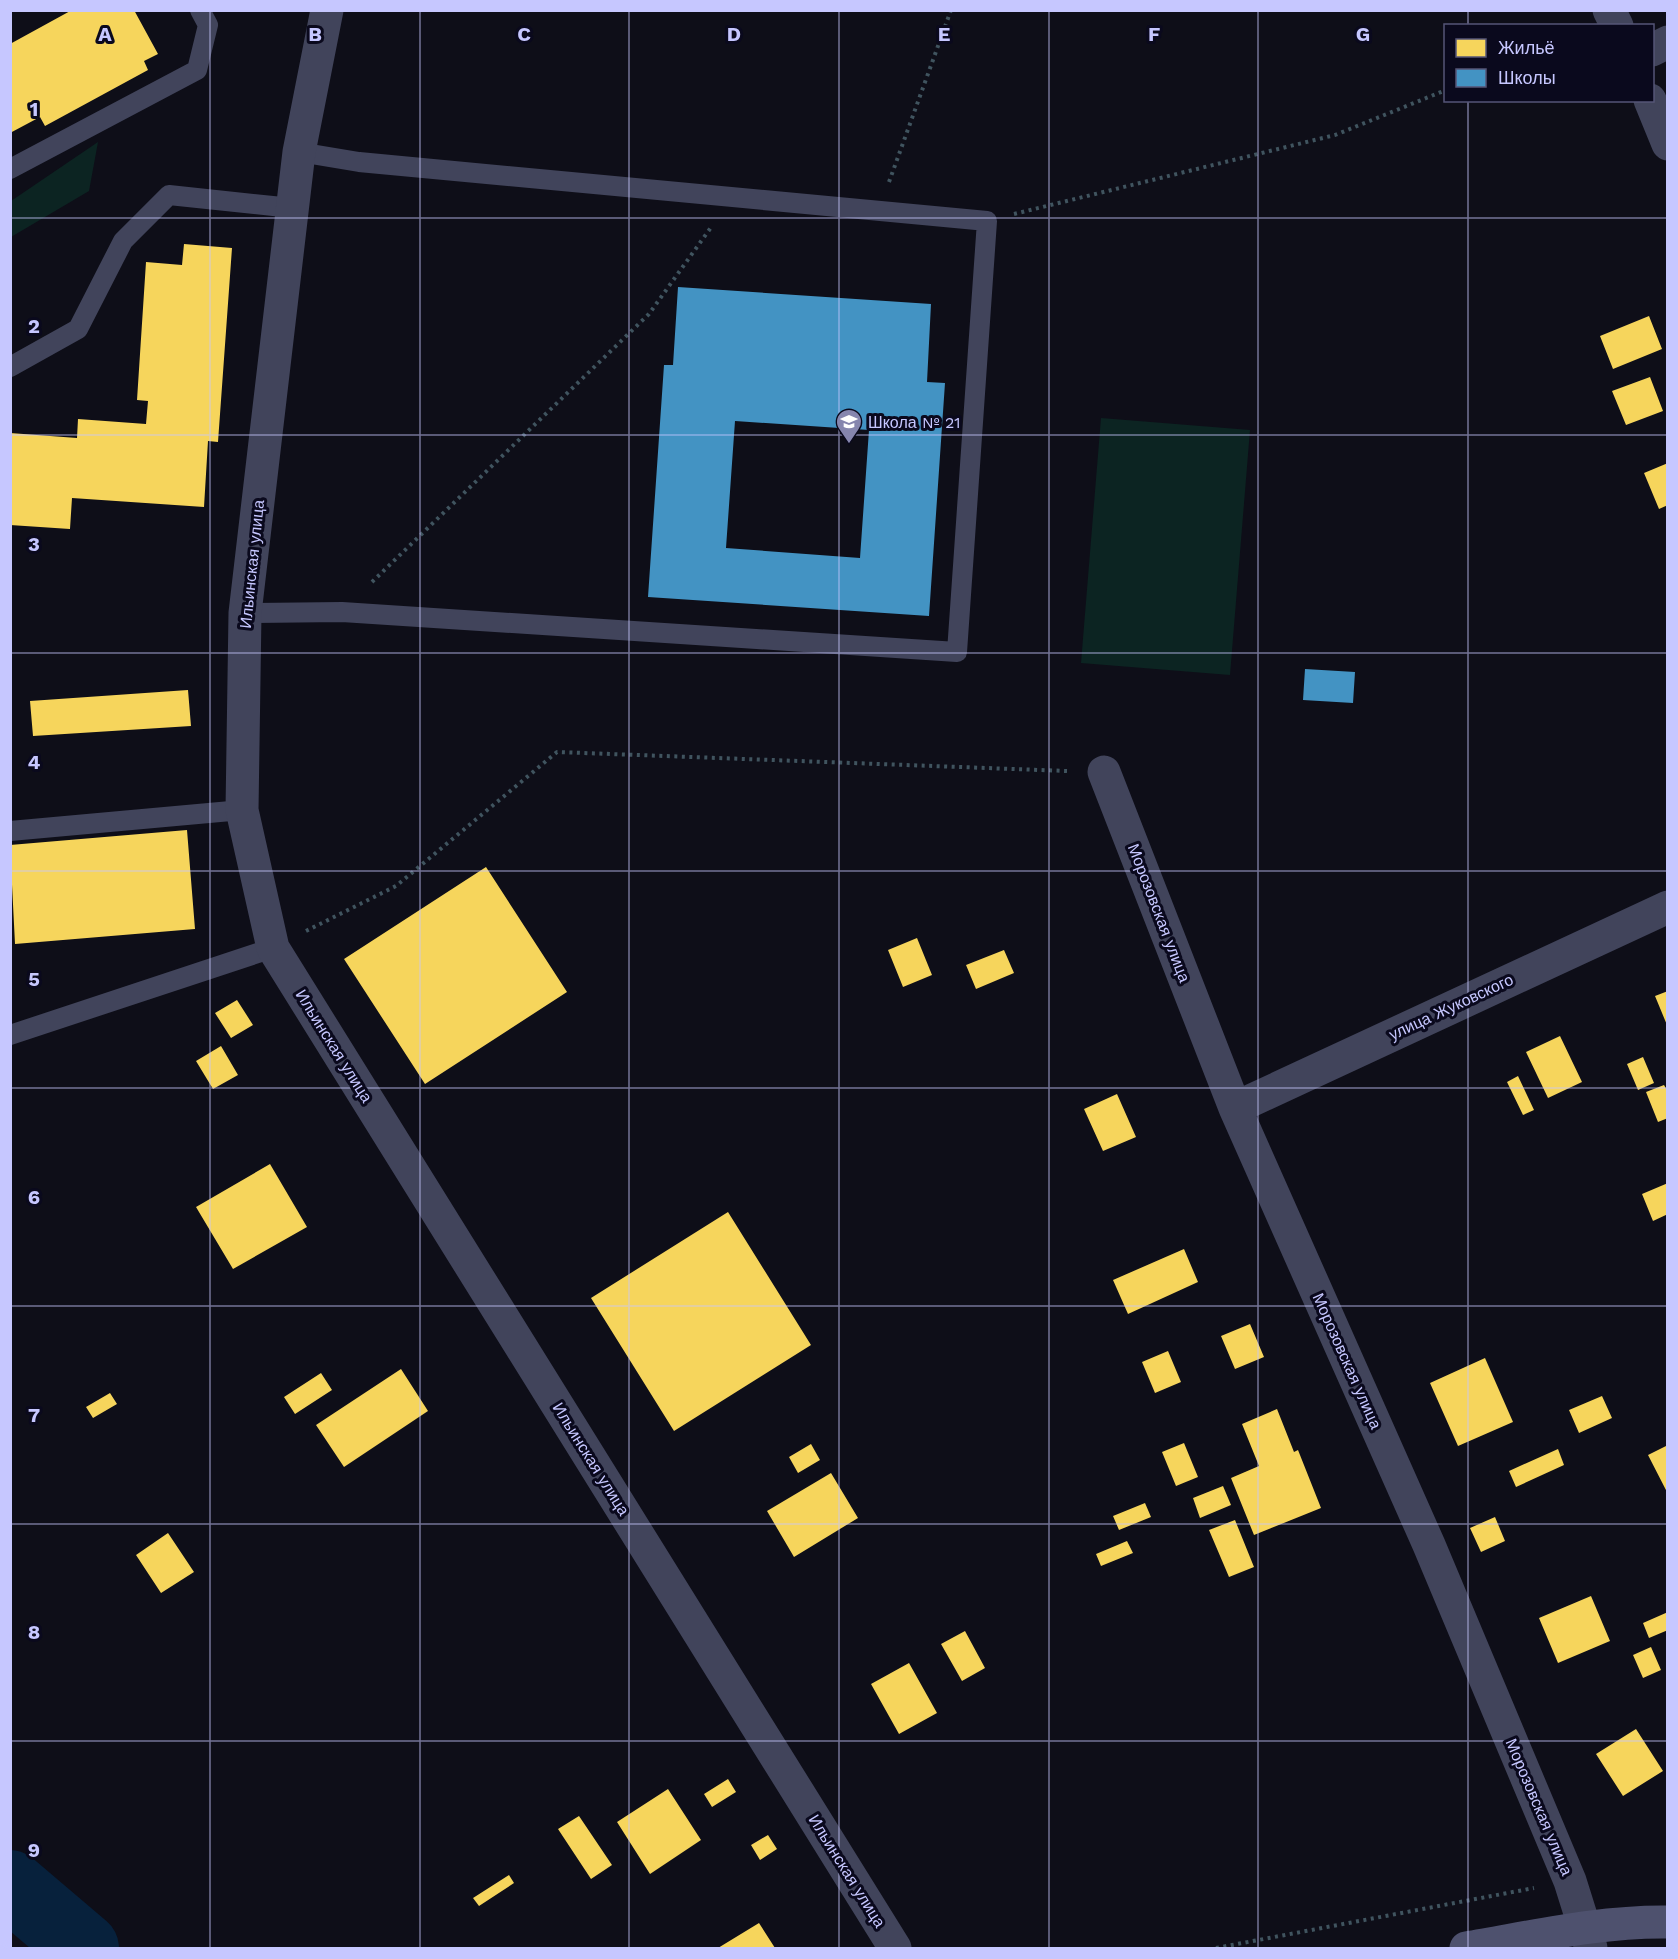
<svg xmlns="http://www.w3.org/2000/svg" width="1678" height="1959" font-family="'Work Sans',sans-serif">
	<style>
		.green { fill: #0c2422 }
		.homes { fill: #f6d55c }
		.schools { fill: #4393c3; fill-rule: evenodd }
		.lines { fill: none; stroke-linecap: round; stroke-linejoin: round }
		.river { stroke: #07213c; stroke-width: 70 }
		.path { stroke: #40545f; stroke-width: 4; stroke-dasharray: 3 4.5; stroke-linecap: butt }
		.lane { stroke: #41445b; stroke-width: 20 }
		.street { stroke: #41445b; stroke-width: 33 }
		.secondary { stroke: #4e516e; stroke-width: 33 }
		.grid { fill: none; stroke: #c6c7ff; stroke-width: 1.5; stroke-opacity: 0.55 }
		.labels { text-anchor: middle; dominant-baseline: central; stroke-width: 6; stroke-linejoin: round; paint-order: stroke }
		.poi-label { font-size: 16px; fill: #c6c7ff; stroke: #0a091d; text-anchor: start }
		.street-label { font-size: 16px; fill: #c6c7ff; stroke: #0a091d }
		.grid-label { font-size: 20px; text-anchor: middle; font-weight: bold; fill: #c6c7ff; stroke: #0a091d; stroke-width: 6; stroke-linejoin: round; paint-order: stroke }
	</style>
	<rect width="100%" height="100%" fill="#0e0e18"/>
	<path class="green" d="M 98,142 L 89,191 L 11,237 L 11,201 Z
		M 1101,418 L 1250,430 L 1230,675 L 1081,663 Z"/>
	<path class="homes" d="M 72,10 L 134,10 L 158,54 L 144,61 L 148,70 L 45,126 L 40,117 L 10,133 L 10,44 Z
		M 184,244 L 232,248 L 218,442 L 208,441 L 204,507 L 72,498 L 70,529 L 10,525 L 10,433 L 77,438 L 78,419 L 146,424 L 148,401 L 137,400 L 146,262 L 182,265 Z
		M 1649,316 L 1662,349 L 1613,369 L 1600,336 Z
		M 1650,377 L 1663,411 L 1626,425 L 1612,391 Z
		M 1668,463 L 1668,505 L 1659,509 L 1644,473 Z
		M 188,690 L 191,726 L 33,736 L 30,701 Z
		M 187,830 L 195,929 L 15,944 L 10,845 Z
		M 486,867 L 567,992 L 425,1084 L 344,959 Z
		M 917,938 L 932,975 L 903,987 L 888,950 Z
		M 1004,950 L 1014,973 L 976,989 L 966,965 Z
		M 1668,991 L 1668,1025 L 1667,1025 L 1655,996 Z
		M 237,1000 L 253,1025 L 231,1038 L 215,1013 Z
		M 1560,1036 L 1582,1082 L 1548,1098 L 1526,1052 Z
		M 221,1046 L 238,1075 L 213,1089 L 196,1061 Z
		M 1643,1057 L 1654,1083 L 1638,1090 L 1627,1064 Z
		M 1518,1076 L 1534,1110 L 1523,1115 L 1507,1082 Z
		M 1664,1085 L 1668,1092 L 1668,1118 L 1658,1122 L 1646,1092 Z
		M 1117,1094 L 1136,1137 L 1103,1151 L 1084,1109 Z
		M 270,1164 L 307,1227 L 233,1269 L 196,1207 Z
		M 1668,1183 L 1668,1214 L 1653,1221 L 1642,1194 Z
		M 728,1212 L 811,1345 L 674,1431 L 591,1298 Z
		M 1184,1249 L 1198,1282 L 1128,1314 L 1113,1280 Z
		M 1250,1324 L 1264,1357 L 1235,1369 L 1221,1336 Z
		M 1168,1351 L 1181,1382 L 1155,1393 L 1142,1362 Z
		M 1485,1358 L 1513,1422 L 1458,1446 L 1430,1383 Z
		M 401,1369 L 428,1411 L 344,1467 L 316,1425 Z
		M 321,1373 L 332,1390 L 295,1414 L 284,1397 Z
		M 110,1393 L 117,1404 L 93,1418 L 86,1407 Z
		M 1602,1396 L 1612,1418 L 1579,1433 L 1569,1410 Z
		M 1277,1409 L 1294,1452 L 1298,1450 L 1321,1508 L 1254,1535 L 1231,1478 L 1259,1466 L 1242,1424 Z
		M 1184,1443 L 1198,1477 L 1176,1486 L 1162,1452 Z
		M 811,1444 L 820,1460 L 798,1473 L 789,1457 Z
		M 1668,1445 L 1668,1494 L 1648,1455 Z
		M 1558,1449 L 1564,1465 L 1516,1487 L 1509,1471 Z
		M 831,1473 L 858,1518 L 794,1557 L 767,1511 Z
		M 1223,1486 L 1231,1505 L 1200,1518 L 1193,1498 Z
		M 1145,1503 L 1151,1517 L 1119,1530 L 1113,1516 Z
		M 1495,1517 L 1505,1541 L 1481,1552 L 1470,1528 Z
		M 1235,1520 L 1254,1567 L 1229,1577 L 1209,1530 Z
		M 168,1533 L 194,1572 L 161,1593 L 136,1555 Z
		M 1127,1541 L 1133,1553 L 1101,1566 L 1096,1554 Z
		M 1591,1596 L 1610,1641 L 1558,1663 L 1539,1618 Z
		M 1668,1612 L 1668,1630 L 1649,1638 L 1643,1623 Z
		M 965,1631 L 985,1668 L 962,1681 L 941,1644 Z
		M 1651,1647 L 1661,1670 L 1643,1678 L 1633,1655 Z
		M 909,1663 L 937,1713 L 899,1734 L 871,1684 Z
		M 1636,1729 L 1663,1771 L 1623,1796 L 1596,1754 Z
		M 728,1779 L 736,1792 L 712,1807 L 704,1794 Z
		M 668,1789 L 701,1840 L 650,1874 L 617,1822 Z
		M 579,1816 L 612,1865 L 591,1879 L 558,1829 Z
		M 768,1835 L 777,1849 L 760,1860 L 751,1845 Z
		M 509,1875 L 514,1883 L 479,1906 L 473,1898 Z
		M 759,1923 L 775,1948 L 718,1948 Z"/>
	<path class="schools" d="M 678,287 L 931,304 L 927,382 L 945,383 L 929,616 L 648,597 L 664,365 L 673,365 ZM 735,421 L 869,430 L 860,558 L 726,548 Z
		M 1305,669 L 1355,672 L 1353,703 L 1303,700 Z"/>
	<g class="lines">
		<path class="river" d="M 10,1885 L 84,1948"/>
		<path class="path" d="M 889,182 L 951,10
			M 1014,214 L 1335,135 L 1446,90
			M 372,582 L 649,314 L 712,226
			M 306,931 L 396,886 L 557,752 L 1067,771
			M 1216,1948 L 1534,1888"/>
		<path class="lane" d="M 10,169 L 197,70 L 208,25 L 200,10
			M 10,367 L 78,329 L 123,241 L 169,195 L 292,208
			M 245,613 L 342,612 L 957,652 L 987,221 L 359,162 L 299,152
			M 10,831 L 242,810
			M 10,1035 L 273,948"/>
		<path class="street" d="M 327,10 L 299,152 L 245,613 L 242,810 L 273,948 L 895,1948
			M 1609,10 L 1617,26
			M 1652,50 L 1668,42
			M 1650,100 L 1668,144
			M 1104,772 L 1235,1108 L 1429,1545 L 1570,1881 L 1591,1948
			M 1235,1108 L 1668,907"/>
		<path class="secondary" d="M 1466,1948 C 1532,1937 1600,1921 1668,1922"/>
	</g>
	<path class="grid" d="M 210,10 L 210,1948M 420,10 L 420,1948M 629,10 L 629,1948M 839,10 L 839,1948M 1049,10 L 1049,1948M 1258,10 L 1258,1948M 1468,10 L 1468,26M 1468,100 L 1468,1948M 10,218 L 1668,218M 10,435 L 1668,435M 10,653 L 1668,653M 10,871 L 1668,871M 10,1088 L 1668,1088M 10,1306 L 1668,1306M 10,1524 L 1668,1524M 10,1741 L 1668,1741"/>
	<defs>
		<symbol id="school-pin" viewBox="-11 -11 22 30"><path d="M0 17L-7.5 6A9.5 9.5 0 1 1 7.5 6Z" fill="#8686ae" stroke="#0a091d"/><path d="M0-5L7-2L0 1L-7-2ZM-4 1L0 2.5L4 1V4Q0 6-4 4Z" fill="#fff"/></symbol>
	</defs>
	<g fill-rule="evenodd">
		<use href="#school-pin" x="834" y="407" width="30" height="40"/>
	</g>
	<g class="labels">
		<g class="poi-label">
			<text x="868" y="422">Школа № 21</text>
		</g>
		<g class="street-label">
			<text transform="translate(252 564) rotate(-84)">Ильинская улица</text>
			<text transform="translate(1159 913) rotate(69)">Морозовская улица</text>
			<text transform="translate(1451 1007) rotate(-25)">улица Жуковского</text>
			<text transform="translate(334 1046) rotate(58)">Ильинская улица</text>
			<text transform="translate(1347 1361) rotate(66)">Морозовская улица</text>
			<text transform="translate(591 1459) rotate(58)">Ильинская улица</text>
			<text transform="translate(1539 1807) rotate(67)">Морозовская улица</text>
			<text transform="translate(847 1871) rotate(58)">Ильинская улица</text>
		</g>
	</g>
	<g class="grid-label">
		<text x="105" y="41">A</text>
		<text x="315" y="41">B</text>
		<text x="524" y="41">C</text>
		<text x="734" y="41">D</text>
		<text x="944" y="41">E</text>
		<text x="1154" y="41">F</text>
		<text x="1363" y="41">G</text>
		<text x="34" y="116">1</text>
		<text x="34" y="333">2</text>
		<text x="34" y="551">3</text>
		<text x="34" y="769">4</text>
		<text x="34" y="986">5</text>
		<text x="34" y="1204">6</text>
		<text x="34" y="1422">7</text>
		<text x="34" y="1639">8</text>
		<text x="34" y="1857">9</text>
	</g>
	<rect width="1678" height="1959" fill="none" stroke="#c6c7ff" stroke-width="24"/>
	<rect x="1444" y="24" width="210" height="78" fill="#0a091d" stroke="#555577" stroke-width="1.5"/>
	<rect x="1456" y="39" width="30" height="18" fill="#f6d55c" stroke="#555577" stroke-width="1.5"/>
	<text x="1498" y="54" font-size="18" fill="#c6c7ff">Жильё</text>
	<rect x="1456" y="69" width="30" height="18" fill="#4393c3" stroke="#555577" stroke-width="1.5"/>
	<text x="1498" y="84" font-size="18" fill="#c6c7ff">Школы</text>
</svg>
